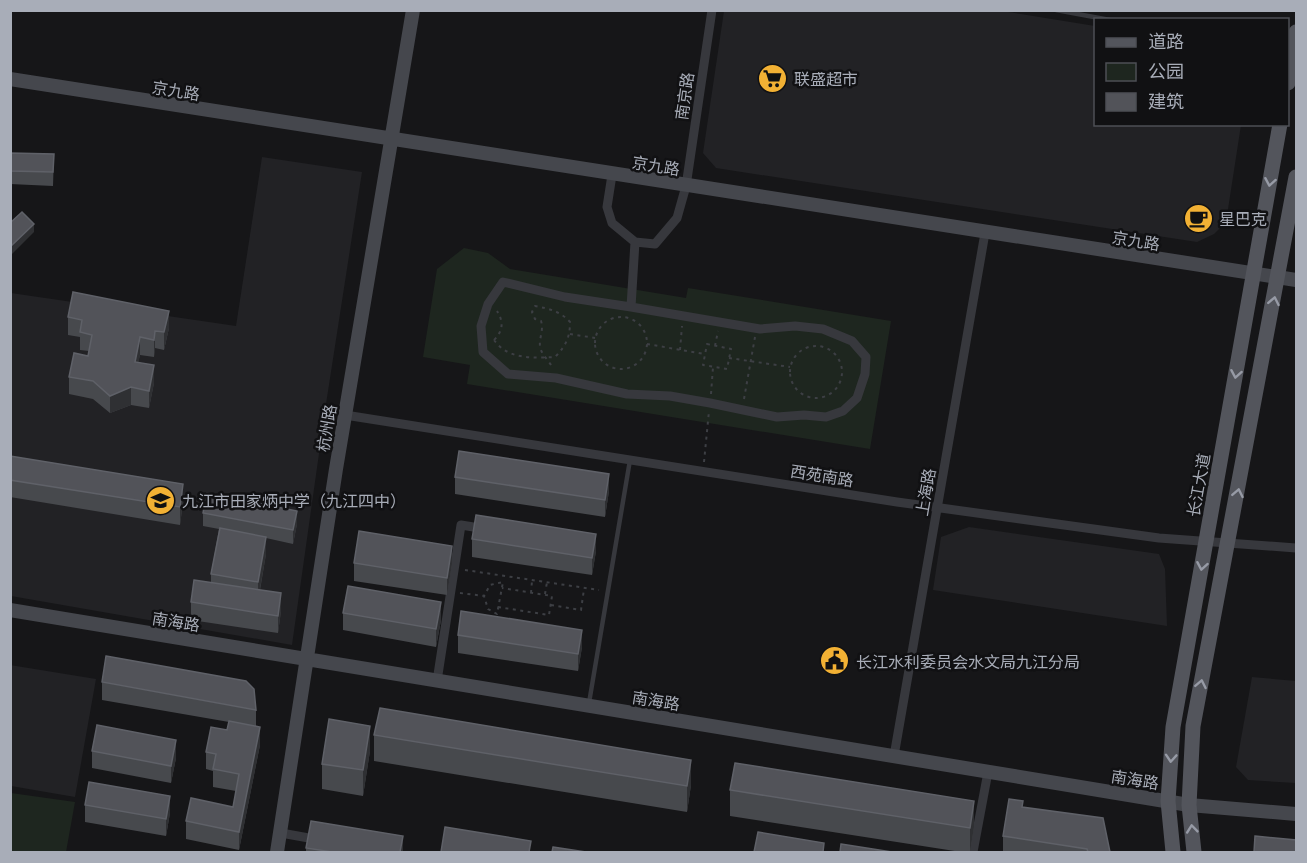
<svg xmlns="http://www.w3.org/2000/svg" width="1307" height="863" font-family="Barlow,'Noto Sans SC',sans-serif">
	<rect width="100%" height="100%" fill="#161618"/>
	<!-- built -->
	<path fill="#222225" d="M724,11H1002L1095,26L1096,124L1241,125L1226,222L1214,234L1197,242L716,168L703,153Z
		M262,157L362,172L326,404L292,645L11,596V293L236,326Z
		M969,527L1159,554L1165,569L1167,626L933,590L941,537Z
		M10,665L96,679L75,797L11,786Z
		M1252,677L1296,681V783L1248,780L1236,767Z"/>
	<!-- green -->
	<path fill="#1e261f" d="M464,248L488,253L510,269L686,298L688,288L891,321L870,449L467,384L470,365L423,357L437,269Z
		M11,793L75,802L66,852H11Z"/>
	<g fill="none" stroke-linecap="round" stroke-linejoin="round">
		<!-- path -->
		<path stroke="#3d3f44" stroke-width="2" stroke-dasharray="3 4.5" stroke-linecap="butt" d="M595 343a26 26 0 1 1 52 0a26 26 0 1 1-52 0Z
			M570,334L595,338
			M494,340C508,360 534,358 555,357C566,346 570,337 570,322C560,311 550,309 535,306L532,312L535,319L541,321C544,330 539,338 540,346C541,355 550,361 553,369
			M494,340C503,331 504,322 497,311
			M647,344L704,354
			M707,344L731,349L727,369L703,365Z
			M715,346L718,331
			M790 372a26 26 0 1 1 52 0a26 26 0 1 1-52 0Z
			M680,350L682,326
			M729,358L790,367
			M711,394L713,367
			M744,399L755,337
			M704,462L709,411
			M465,570L599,590
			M460,593L484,596L490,585L503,582L497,614L488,609L484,596
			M531,593L532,581
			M545,594L547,582
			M551,605L581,610L584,589
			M498,607L549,615L552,596L502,588"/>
		<!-- service -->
		<path stroke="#37383d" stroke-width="4.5" d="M1056,10L1110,20
			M589,703L630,460"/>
		<!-- minor -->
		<path stroke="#37383d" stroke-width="9" d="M612,175L607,207L612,223L635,242L631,307L565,297L503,282L488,304L481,326L483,352L508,374L556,378L627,394L670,396L710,403L777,417L804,415L826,417L843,411L857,398L865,374L866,357L852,341L823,329L795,326L760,329L631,307
			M635,242L655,244L677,218L686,186L712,10
			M345,415L897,502L1159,538L1296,548
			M437,681L461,525L486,529
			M894,756L985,233
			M281,833L320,840
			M973,852L988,772"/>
		<!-- secondary -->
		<path stroke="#45474d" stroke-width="14" d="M10,79L1296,280
			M10,610L1189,805L1296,814
			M277,852L336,469L413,10"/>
		<!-- primary -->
		<path stroke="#53555c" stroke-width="15" d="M1288,83L1296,32
			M1173,852L1168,801L1173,727L1280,124
			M1194,852L1189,805L1193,726L1296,177"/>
	</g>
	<!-- wall -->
	<path fill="#47494d" d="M10,153L54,154L53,186L10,184Z
		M68,317L169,328L164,350L155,348L154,357L140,355L138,362L154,383L149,408L131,405L110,413L93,399L69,394V377L88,356L89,351L80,350V337L68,335Z
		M10,456L183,502L180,525L10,497Z
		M455,477L609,491L605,517L455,494Z
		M203,513L297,524L293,544L266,538V554L260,590L281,611L278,633L191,620V602L211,583V574L219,529L203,526Z
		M472,539L596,551L592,575L472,557Z
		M354,563L452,564L447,595L354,581Z
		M343,613L441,620L436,647L343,630Z
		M458,635L582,647L578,671L458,653Z
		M102,682L256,710V726L260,745L239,850L186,839V821L233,807L236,791L213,787V771L206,769V752L227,730L229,722L102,700Z
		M374,735L691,785L687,812L374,761Z
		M92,751L176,758L171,783L92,768Z
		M370,751L363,796L322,789V764Z
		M730,790L974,827L970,852H961L730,816Z
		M85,805L170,813L166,836L85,822Z
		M1023,807L1110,852H1003V836Z
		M306,848L403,852H306Z"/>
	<!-- shaded-wall -->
	<path fill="#2f3033" d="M34,224V232L10,256V247Z
		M169,311V328L164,350V332Z
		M155,331V348L154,357V340Z
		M140,337V355L135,379V362Z
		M154,365V383L149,408V391Z
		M131,387V405L110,413V396Z
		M609,474V491L605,517V500Z
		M183,484V502L180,525V507Z
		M297,511V524L293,544V530Z
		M596,534V551L592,575V558Z
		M266,537V554L258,600V582Z
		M452,546V564L447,595V578Z
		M281,593V611L278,633V616Z
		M441,602V620L436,647V629Z
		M582,630V647L578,671V654Z
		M370,726V751L363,796V770Z
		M260,727V745L239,850V832Z
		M176,740V758L171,783V766Z
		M691,760V785L687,812V786Z
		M170,796V813L166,836V819Z
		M974,801V827L970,852V828Z
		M403,836V852H400Z"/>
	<!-- building -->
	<path fill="#525359" stroke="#5f6168" stroke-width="1.5" d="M10,153L54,154L53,172L10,171Z
		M22,212L34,224L10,247V223Z
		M73,292L169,311L164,332L155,331L154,340L140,337L135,362L154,365L149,391L131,387L110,396L93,381L69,377L74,353L88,356L92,335L80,332L82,320L68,317Z
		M459,451L609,474L605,500L455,477Z
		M10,456L183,484L180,507L10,480Z
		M207,493L297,511L293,530L203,513Z
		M476,515L596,534L592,558L472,539Z
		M220,528L266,537L258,582L211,574Z
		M359,531L452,546L447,578L354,563Z
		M194,580L281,593L278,616L191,602Z
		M348,586L441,602L436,629L343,613Z
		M461,611L582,630L578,654L458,635Z
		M106,656L246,681L254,689L256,710L102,682Z
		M380,708L691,760L687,786L374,735Z
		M329,719L370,726L363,770L322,764Z
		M229,721L260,727L239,832L186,821L191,798L233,807L239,774L213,769L216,754L206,752L211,727L227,730Z
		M97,725L176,740L171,766L92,751Z
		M735,763L974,801L970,828L730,790Z
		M89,782L170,796L166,819L85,805Z
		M1009,799L1023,801L1022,807L1103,818L1110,852H1088L1087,849L1003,836Z
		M311,821L403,836L400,852H332L306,848Z
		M445,827L531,841L529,852H441Z
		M758,832L824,843L823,852H754Z
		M1255,836L1296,840V852H1254Z
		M841,844L892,852H840Z
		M553,847L586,852H552Z"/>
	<!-- one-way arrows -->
	<defs><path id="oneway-chevron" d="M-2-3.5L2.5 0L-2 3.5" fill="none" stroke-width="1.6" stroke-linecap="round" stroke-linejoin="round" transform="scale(1.5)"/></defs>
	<g stroke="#979ba6">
		<use href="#oneway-chevron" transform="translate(1270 182) rotate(100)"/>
		<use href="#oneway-chevron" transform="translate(1274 301) rotate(-79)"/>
		<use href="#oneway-chevron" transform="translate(1236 374) rotate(100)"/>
		<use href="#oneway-chevron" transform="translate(1238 493) rotate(-79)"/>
		<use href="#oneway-chevron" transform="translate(1202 566) rotate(100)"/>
		<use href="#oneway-chevron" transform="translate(1201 684) rotate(-79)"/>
		<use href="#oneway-chevron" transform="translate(1171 758) rotate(94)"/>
		<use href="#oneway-chevron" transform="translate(1192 829) rotate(-96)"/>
	</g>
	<!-- icons -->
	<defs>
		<symbol id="supermarket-disc" viewBox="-11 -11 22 22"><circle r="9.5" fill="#f2b134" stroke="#111113"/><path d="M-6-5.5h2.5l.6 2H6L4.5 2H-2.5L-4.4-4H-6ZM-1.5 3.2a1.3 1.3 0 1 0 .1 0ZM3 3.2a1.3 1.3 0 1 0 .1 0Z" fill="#111"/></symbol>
		<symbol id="cafe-disc" viewBox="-11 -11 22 22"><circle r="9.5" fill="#f2b134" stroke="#111113"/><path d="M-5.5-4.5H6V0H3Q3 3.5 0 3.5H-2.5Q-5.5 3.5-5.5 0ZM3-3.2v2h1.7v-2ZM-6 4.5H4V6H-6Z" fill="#111"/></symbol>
		<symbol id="school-disc" viewBox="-11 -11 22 22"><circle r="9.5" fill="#f2b134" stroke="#111113"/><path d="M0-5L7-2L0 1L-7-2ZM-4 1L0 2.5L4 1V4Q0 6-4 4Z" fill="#111"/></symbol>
		<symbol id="civic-disc" viewBox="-11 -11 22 22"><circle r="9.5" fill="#f2b134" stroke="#111113"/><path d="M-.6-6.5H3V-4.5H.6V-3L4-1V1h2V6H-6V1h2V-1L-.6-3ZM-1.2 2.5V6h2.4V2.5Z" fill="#111"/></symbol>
	</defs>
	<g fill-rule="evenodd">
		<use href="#supermarket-disc" x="756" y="62" width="33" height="33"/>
		<use href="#cafe-disc" x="1182" y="202" width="33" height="33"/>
		<use href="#school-disc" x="144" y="484" width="33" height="33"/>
		<use href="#civic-disc" x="818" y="644" width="33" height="33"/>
	</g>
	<g text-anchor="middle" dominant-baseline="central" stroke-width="5" stroke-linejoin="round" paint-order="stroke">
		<!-- poi labels -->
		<g font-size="16" fill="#a8adb8" stroke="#111113" text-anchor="start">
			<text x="794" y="78">联盛超市</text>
			<text x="1219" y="218">星巴克</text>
			<text x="182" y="500">九江市田家炳中学（九江四中）</text>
			<text x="856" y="661">长江水利委员会水文局九江分局</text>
		</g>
		<!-- street labels -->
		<g font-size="16" fill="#a8adb8" stroke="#111113">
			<text transform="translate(176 90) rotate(9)">京九路</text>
			<text transform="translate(684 96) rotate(-82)">南京路</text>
			<text transform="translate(656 165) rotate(9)">京九路</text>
			<text transform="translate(1136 240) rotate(9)">京九路</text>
			<text transform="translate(326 428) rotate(-80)">杭州路</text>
			<text transform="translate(822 475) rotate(9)">西苑南路</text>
			<text transform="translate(1198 485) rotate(-80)">长江大道</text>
			<text transform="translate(925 492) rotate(-80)">上海路</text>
			<text transform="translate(176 621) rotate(9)">南海路</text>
			<text transform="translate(656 700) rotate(9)">南海路</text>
			<text transform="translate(1135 779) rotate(9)">南海路</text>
		</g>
	</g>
	<!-- border -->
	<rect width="1307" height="863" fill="none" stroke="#a8adb8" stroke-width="24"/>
	<!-- legend -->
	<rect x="1094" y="18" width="195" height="108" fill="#111113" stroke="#4d4f55" stroke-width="1.5"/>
	<rect x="1106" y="38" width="30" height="9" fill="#53555c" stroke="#4d4f55" stroke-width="1.5"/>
	<text x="1148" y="48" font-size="18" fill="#a8adb8">道路</text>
	<rect x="1106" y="63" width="30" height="18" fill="#1e261f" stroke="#4d4f55" stroke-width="1.5"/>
	<text x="1148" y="78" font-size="18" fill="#a8adb8">公园</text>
	<rect x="1106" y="93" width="30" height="18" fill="#525359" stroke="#4d4f55" stroke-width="1.5"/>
	<text x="1148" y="108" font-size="18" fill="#a8adb8">建筑</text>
</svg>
